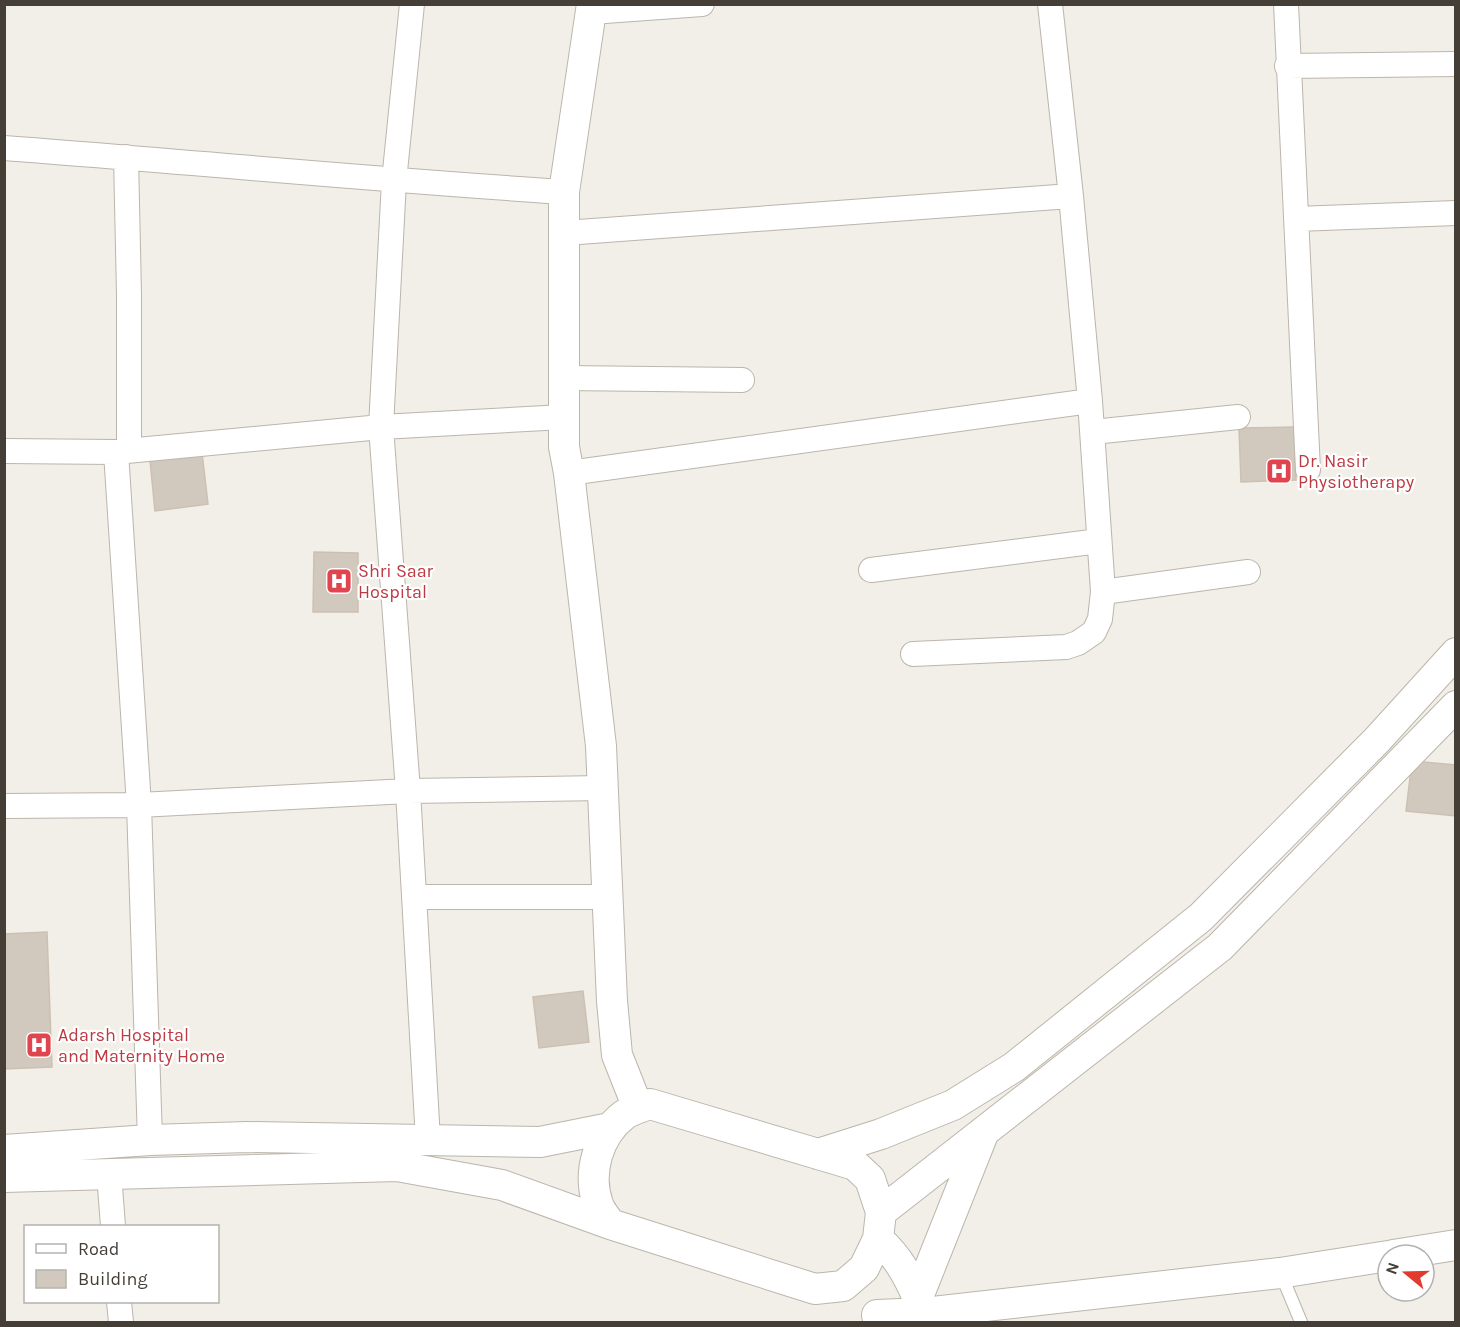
<svg xmlns="http://www.w3.org/2000/svg" width="1460" height="1327" font-family="Karla,sans-serif">
	<rect width="100%" height="100%" fill="#f2eee8"/>
	<!-- building -->
	<path fill="#d2c9be" stroke="#ccc0b2" stroke-width="1.5" d="M1294,427L1296,480L1241,482L1239,428Z
		M201,444L208,504L155,511L149,450Z
		M314,552L358,553V612H313Z
		M1412,761L1456,765V816L1406,811Z
		M47,932L52,1067L4,1069V934Z
		M583,991L589,1042L539,1048L533,997Z"/>
	<g fill="none" stroke-linecap="round" stroke-linejoin="round">
		<defs>
			<path id="service" d="M1281,1274L1301,1322"/>
			<path id="minor" d="M412,4L394,181L381,427L408,791L428,1140
				M1286,4L1308,470
				M591,12L702,4
				M1287,66L1456,64
				M4,148C191,162 377,180 564,192
				M126,157L129,295V449
				M1296,219L1456,213
				M565,233L1071,196
				M564,378L742,380
				M1093,432L1238,417
				M4,451L116,452L381,427L564,417
				M116,452L139,805L150,1140
				M569,473L1090,401
				M871,570L1099,541
				M1103,592L1248,572
				M913,654L1066,647L1078,643L1094,632L1100,619L1103,592L1090,401L1071,196L1050,4
				M4,806L139,805L408,791L603,788
				M414,897H607
				M109,1174L113,1226
				M119,1302L121,1322"/>
			<path id="tertiary" d="M592,4L564,192V447L569,473L601,746L612,1001L617,1055L638,1108
				M650,1104L855,1165L870,1179L881,1212L878,1239L864,1268L843,1286L815,1289L610,1224C606,1217 600,1211 598,1204C587,1173 598,1135 624,1115C631,1110 641,1107 650,1104Z
				M4,1150L150,1140L247,1137L540,1142L610,1128
				M818,1154L881,1134L953,1105L1014,1067L1201,917L1377,740L1456,653
				M4,1177L397,1166L502,1185L610,1224
				M881,1212L1220,947L1456,706
				M878,1239C900,1258 912,1282 922,1309
				M1393,1255L1456,1245
				M918,1297L983,1134
				M877,1315L924,1313L1280,1273L1388,1256"/>
		</defs>
		<!-- service casing -->
		<use href="#service" stroke="#bcb5ab" stroke-width="14"/>
		<!-- minor casing -->
		<use href="#minor" stroke="#bcb5ab" stroke-width="26"/>
		<!-- tertiary casing -->
		<use href="#tertiary" stroke="#bcb5ab" stroke-width="32"/>
		<!-- service -->
		<use href="#service" stroke="#fff" stroke-width="12"/>
		<!-- minor -->
		<use href="#minor" stroke="#fff" stroke-width="24"/>
		<!-- tertiary -->
		<use href="#tertiary" stroke="#fff" stroke-width="30"/>
	</g>
	<!-- icons -->
	<defs>
		<symbol id="hospital-square" viewBox="-11 -11 22 22"><rect x="-9" y="-9" width="18" height="18" rx="4" fill="#e0444e" stroke="#fff"/><path d="M-5-5h3v3.5h4V-5h3V5h-3V1.5h-4V5h-3Z" fill="#fff"/></symbol>
	</defs>
	<g fill-rule="evenodd">
		<use href="#hospital-square" x="1264" y="456" width="30" height="30"/>
		<use href="#hospital-square" x="324" y="566" width="30" height="30"/>
		<use href="#hospital-square" x="24" y="1030" width="30" height="30"/>
	</g>
	<g text-anchor="middle" dominant-baseline="central" stroke-width="4.5" stroke-linejoin="round" paint-order="stroke">
		<!-- health labels -->
		<g font-size="18" fill="#be3a42" stroke="#fff" text-anchor="start">
			<text x="1298" y="461">Dr. Nasir<tspan x="1298" dy="21">Physiotherapy</tspan></text>
			<text x="358" y="571">Shri Saar<tspan x="358" dy="21">Hospital</tspan></text>
			<text x="58" y="1035">Adarsh Hospital<tspan x="58" dy="21">and Maternity Home</tspan></text>
		</g>
	</g>
	<!-- border -->
	<rect width="1460" height="1327" fill="none" stroke="#443e37" stroke-width="12"/>
	<!-- legend -->
	<rect x="24" y="1225" width="195" height="78" fill="#ffffff" stroke="#b4b2af" stroke-width="1.5"/>
	<rect x="36" y="1244" width="30" height="9" fill="#ffffff" stroke="#b4b2af" stroke-width="1.5"/>
	<text x="78" y="1255" font-size="18" fill="#443e37">Road</text>
	<rect x="36" y="1270" width="30" height="18" fill="#d2c9be" stroke="#b4b2af" stroke-width="1.5"/>
	<text x="78" y="1285" font-size="18" fill="#443e37">Building</text>
	<!-- north arrow -->
	<g transform="translate(1406 1273) rotate(289)"><circle r="28" fill="#ffffff" stroke="#b4b2af" stroke-width="1.5"/>
	<path d="M0-4.5L10 22L0 15L-10 22Z" fill="#e23a2f"/>
	<text y="-9" font-size="16" font-weight="bold" text-anchor="middle" fill="#443e37">N</text>
	</g>
</svg>
